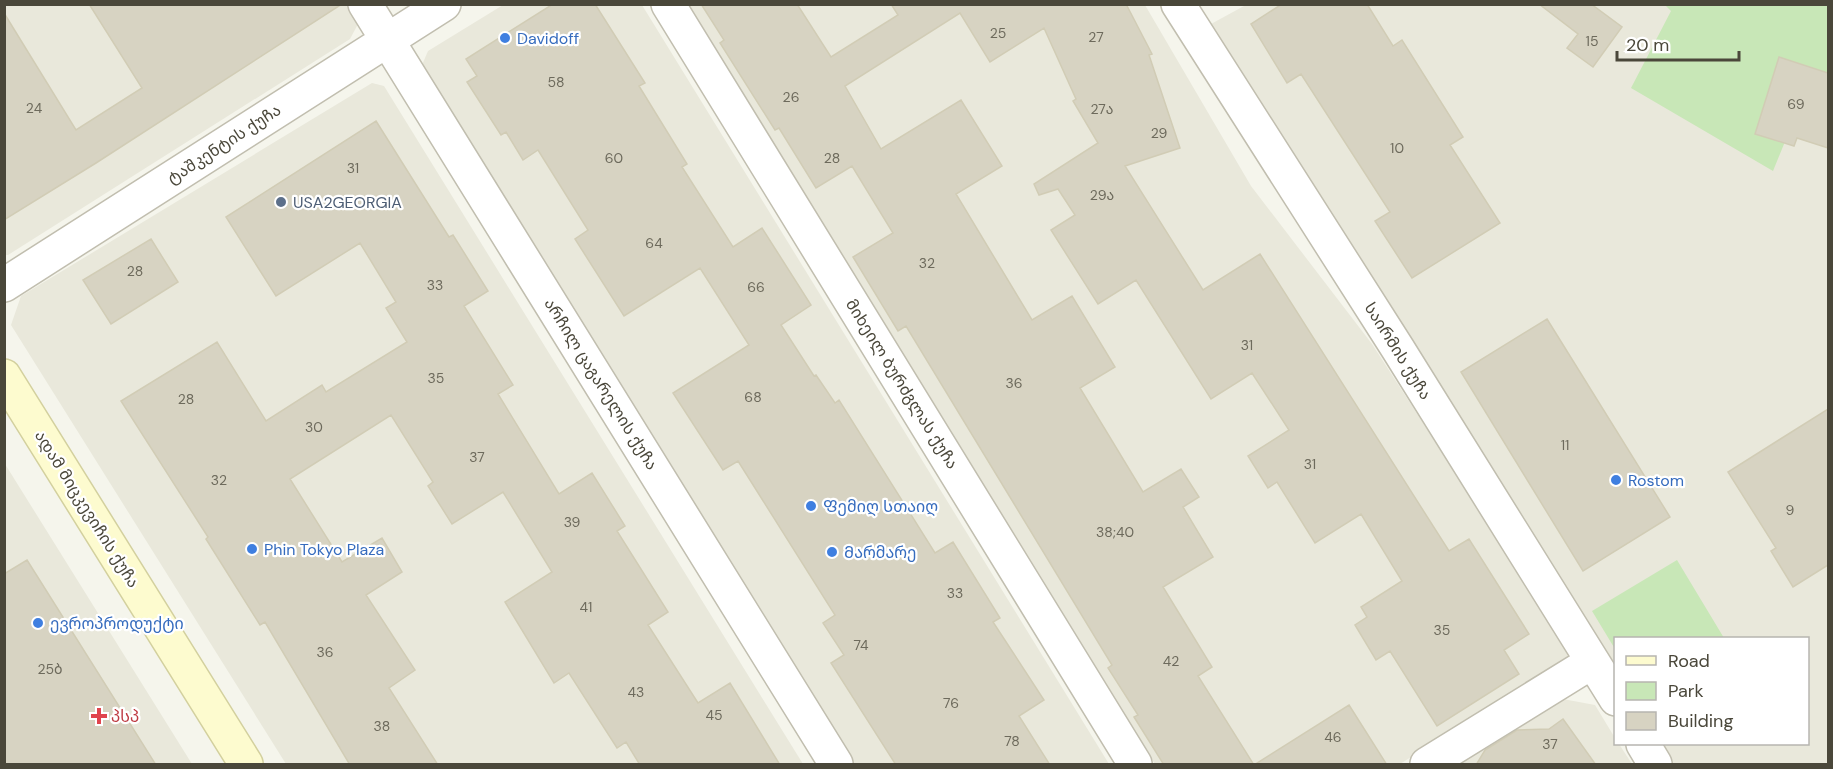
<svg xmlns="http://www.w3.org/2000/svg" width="1833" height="769" font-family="'DM Sans','Noto Sans Georgian',sans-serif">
	<rect width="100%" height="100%" fill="#f5f5ec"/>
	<!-- residential -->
	<path fill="#e9e8db" d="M1243,4L1828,5V764H1668L1655,744H1808V638H1616L1615,679L1211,24L1244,6Z
		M5,5H346L358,24L350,39L8,255H5Z
		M503,5H642L1109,764H854L422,65L428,51Z
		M686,5H1145L1251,186L1372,344L1573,655L1400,764H1155Z
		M372,83L384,86L803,764H286L11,325L21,296Z
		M5,464L192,764H5Z
		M1552,697L1595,705L1615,738L1616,744H1619L1632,764H1442Z"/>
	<!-- green -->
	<path fill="#c8e7b7" d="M1665,5H1828V77L1813,73L1773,171L1631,88L1671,11Z
		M1677,560L1724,638H1616L1615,649L1592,611Z"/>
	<!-- building -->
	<path fill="#d7d3c2" stroke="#d1ccb5" stroke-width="1.5" d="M89,4H342L96,163L4,220V13L76,130L142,88Z
		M553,4H595L645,83L639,86L687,164L682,167L733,247L762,228L811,305L781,325L814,376L816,375L835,403L839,400L935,553L953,542L1000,618L993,622L1044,700L1019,716L1050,765H896L831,663L844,655L823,623L835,615L738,461L723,470L673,393L749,345L700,268L624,316L575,239L588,230L538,150L523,160L506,132L501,135L467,82L477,76L466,59Z
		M701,4H797L831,57L898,15L891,4H1126L1152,54L1149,55L1180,148L1125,166L1203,290L1260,254L1449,551L1469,539L1529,634L1504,650L1519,674L1437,726L1390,651L1376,660L1355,625L1367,617L1361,607L1402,581L1361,514L1315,543L1277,482L1268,488L1248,456L1289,430L1252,373L1211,399L1136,280L1098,304L1051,230L1075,215L1058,189L1039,195L1034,184L1098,143L1073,101L1076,99L1044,28L990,62L960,13L845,86L881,149L961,100L1002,166L956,194L1032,320L1072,296L1115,367L1080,388L1143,492L1181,469L1199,497L1183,507L1213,557L1163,587L1212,667L1198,676L1254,765H1164L1134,717L1138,715L1108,668L1112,665L906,326L898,331L853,257L893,233L852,166L816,188L779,128L775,130L720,43L724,40Z
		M1282,4H1367L1393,46L1402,40L1463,137L1450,145L1500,223L1412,278L1375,221L1390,212L1301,74L1287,83L1251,24Z
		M1539,4H1591L1622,27L1593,67L1567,48L1578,34Z
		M1779,57L1828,73V148L1797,138L1794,146L1755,134Z
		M376,121L449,237L453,235L488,291L464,306L513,385L498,394L559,494L592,473L625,526L617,531L668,612L648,625L698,703L730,683L780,765H640L626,742L617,748L569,673L554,683L505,602L552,572L503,492L452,524L428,486L433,482L391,415L290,479L342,562L382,538L402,572L366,595L415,670L389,688L438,765H350L265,622L260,625L206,539L208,537L121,401L217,342L266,421L322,385L326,392L407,342L386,308L396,302L360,243L276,296L226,217Z
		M151,239L178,282L111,324L83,280Z
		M1547,319L1670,517L1583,571L1461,372Z
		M1828,409V565L1793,587L1771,551L1776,548L1728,472Z
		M27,560L156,765H4V574Z
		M1349,705L1387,765H1254Z
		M1563,719L1596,765H1476L1485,750L1517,730L1549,729Z"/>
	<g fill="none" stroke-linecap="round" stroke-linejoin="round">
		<defs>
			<path id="minor" d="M365,4L836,764
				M668,4L1135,764
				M1178,4L1398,349L1616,699
				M4,285L444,4
				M1643,744L1655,764
				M1427,764L1592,662"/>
			<path id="secondary" d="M4,376L246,764"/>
		</defs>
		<!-- minor casing -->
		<use href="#minor" stroke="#c1beaf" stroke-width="36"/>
		<!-- secondary casing -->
		<use href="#secondary" stroke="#d3d09e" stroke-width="36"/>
		<!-- minor -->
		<use href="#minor" stroke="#fff" stroke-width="33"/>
		<!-- secondary -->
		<use href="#secondary" stroke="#fdfbcf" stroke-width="33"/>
	</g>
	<!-- markers -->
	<g fill="#3f7fe0" stroke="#fff" stroke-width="2">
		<circle cx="505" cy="38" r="6"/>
		<circle cx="1616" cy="480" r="6"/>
		<circle cx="811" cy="506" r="6"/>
		<circle cx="252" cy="549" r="6"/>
		<circle cx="832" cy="552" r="6"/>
		<circle cx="38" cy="623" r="6"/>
	</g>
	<circle fill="#5c6f8a" stroke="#fff" stroke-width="2" cx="281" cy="202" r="6"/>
	<path fill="#e0444e" stroke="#fff" stroke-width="2" d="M96 707h6v6h6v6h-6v6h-6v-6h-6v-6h6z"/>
	<g text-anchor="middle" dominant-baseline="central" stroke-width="4.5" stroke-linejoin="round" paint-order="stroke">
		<!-- number labels -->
		<g font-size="14" fill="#6d6a5c">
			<text x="998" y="33">25</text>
			<text x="1096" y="37">27</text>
			<text x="1592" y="41">15</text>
			<text x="556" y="82">58</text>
			<text x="791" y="97">26</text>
			<text x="1796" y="104">69</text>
			<text x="34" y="108">24</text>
			<text x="1102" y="109">27ა</text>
			<text x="1159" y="133">29</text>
			<text x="1397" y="148">10</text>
			<text x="614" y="158">60</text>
			<text x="832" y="158">28</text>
			<text x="353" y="168">31</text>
			<text x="1102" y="195">29ა</text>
			<text x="654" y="243">64</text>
			<text x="927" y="263">32</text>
			<text x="135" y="271">28</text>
			<text x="435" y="285">33</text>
			<text x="756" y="287">66</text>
			<text x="1247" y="345">31</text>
			<text x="436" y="378">35</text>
			<text x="1014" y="383">36</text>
			<text x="753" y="397">68</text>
			<text x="186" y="399">28</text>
			<text x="314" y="427">30</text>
			<text x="1565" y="445">11</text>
			<text x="477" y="457">37</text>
			<text x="1310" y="464">31</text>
			<text x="219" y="480">32</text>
			<text x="1790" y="510">9</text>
			<text x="572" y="522">39</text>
			<text x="1115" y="532">38;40</text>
			<text x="955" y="593">33</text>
			<text x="586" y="607">41</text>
			<text x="1442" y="630">35</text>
			<text x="861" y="645">74</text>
			<text x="325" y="652">36</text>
			<text x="1171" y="661">42</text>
			<text x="50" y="669">25ბ</text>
			<text x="636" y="692">43</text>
			<text x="951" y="703">76</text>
			<text x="714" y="715">45</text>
			<text x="382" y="726">38</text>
			<text x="1333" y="737">46</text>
			<text x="1012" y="741">78</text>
			<text x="1550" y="744">37</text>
		</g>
		<!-- shop labels -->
		<g font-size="16" fill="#366cbe" stroke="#fff" text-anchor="start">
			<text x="517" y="38">Davidoff</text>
			<text x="1628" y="480">Rostom</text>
			<text x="823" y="506">Ფემიღ Სთაიღ</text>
			<text x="264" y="549">Phin Tokyo Plaza</text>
			<text x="844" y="552">Მარმარე</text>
			<text x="50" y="623">ევროპროდუქტი</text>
		</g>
		<!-- street labels -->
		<g font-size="16" fill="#4a473a" stroke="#fff">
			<text transform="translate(224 144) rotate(-33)">ტაშკენტის ქუჩა</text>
			<text transform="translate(1398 351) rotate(58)">საირმის ქუჩა</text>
			<text transform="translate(601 384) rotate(58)">არჩილ ცაგარელის ქუჩა</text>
			<text transform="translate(902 384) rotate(58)">მიხეილ ბურძგლას ქუჩა</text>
			<text transform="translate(87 509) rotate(58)">ადამ მიცკევიჩის ქუჩა</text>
		</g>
		<!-- service labels -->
		<g font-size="16" fill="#4e5e75" stroke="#fff" text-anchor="start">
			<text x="293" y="202">USA2GEORGIA</text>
		</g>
		<!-- health labels -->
		<g font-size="16" fill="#be3a42" stroke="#fff" text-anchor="start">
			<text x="111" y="716">პსპ</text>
		</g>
	</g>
	<!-- border -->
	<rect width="1833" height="769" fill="none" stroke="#4a473a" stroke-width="12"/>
	<!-- legend -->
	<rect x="1614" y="637" width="195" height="108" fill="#ffffff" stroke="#b7b5b0" stroke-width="1.5"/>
	<rect x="1626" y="656" width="30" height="9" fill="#fdfbcf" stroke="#b7b5b0" stroke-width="1.5"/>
	<text x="1668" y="667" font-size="18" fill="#4a473a">Road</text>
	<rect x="1626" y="682" width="30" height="18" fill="#c8e7b7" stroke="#b7b5b0" stroke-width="1.5"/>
	<text x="1668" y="697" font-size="18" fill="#4a473a">Park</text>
	<rect x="1626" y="712" width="30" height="18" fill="#d7d3c2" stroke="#b7b5b0" stroke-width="1.5"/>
	<text x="1668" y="727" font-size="18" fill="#4a473a">Building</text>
	<!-- scale -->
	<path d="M1617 51v9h122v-9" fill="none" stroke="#4a473a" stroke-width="3"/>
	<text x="1626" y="51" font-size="18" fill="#4a473a" stroke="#ffffff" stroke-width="4.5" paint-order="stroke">20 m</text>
</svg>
